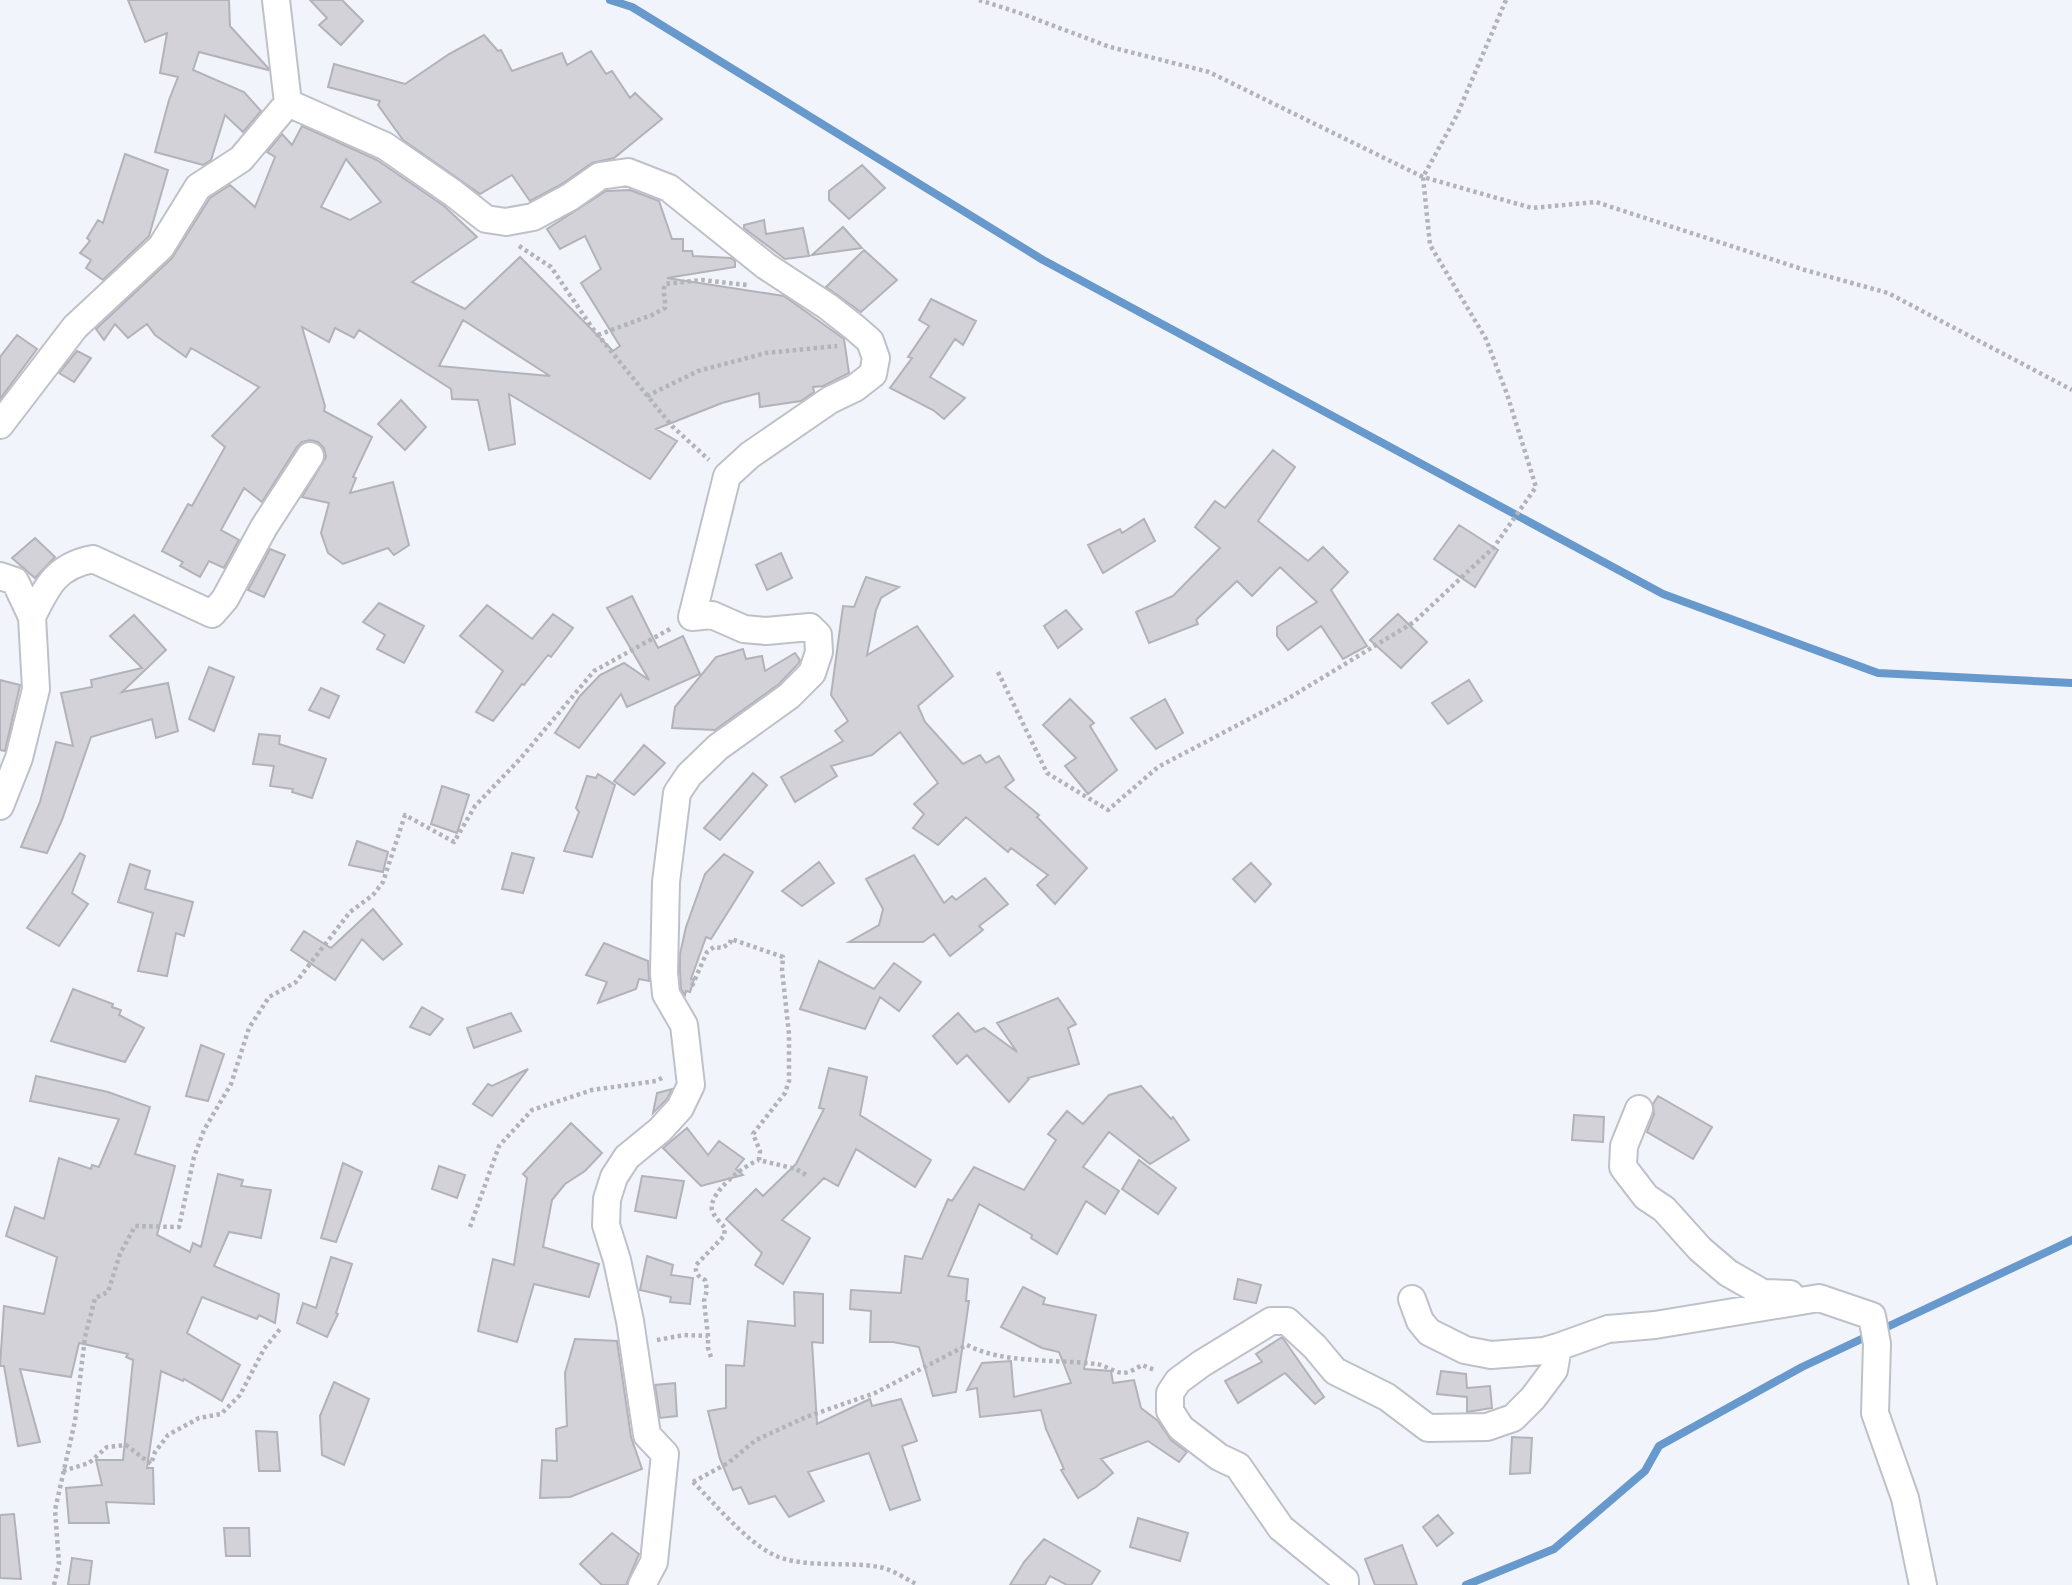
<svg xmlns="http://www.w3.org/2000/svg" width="2072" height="1585" font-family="'Noto Sans',sans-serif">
	<rect width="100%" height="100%" fill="#f2f4fb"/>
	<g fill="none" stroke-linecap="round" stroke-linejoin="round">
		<!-- stream -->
		<path stroke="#6899cd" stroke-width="8" d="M610,0L632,7L1043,260L1663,594L1878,673L2072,683
			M1466,1585L1554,1549L1645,1471L1659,1446L1802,1367L2072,1240"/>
	</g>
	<!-- building -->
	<path fill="#d3d2d9" stroke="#b3b2b9" stroke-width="2" fill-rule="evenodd" d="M128,0H229L230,26L268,68V70L199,52L193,70L244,92L261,111L243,132L225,115L211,160L203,165L155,152L169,100L178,77L160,73L167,33L145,42Z
		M310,0H342L363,21L341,45L319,25L327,18Z
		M484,35L498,51L501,50L512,71L562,53L567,65L591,51L606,74L612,71L630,98L635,93L662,119L614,158L592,163L562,184L530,201L512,175L480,194L403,140L378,105L380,101L328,87L334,64L405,84L449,54Z
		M302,126L377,160L444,206L477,237L412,282L465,309L520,257L613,351L620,346L581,283L601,269L585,236L560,249L547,229L606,191L630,190L659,201L672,239H683V251H692L693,256L731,258L735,261V267L667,278L784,296L844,339L849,373L823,386L813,387L814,392L801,401L760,407L759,393L722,403L656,429L677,441L650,479L509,394L515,444L489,450L478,400L452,399L451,389L359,330L354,338L335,328L329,342L302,327L325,406L324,411L372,437L353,477L356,478L350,493L393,482L409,545L394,555L388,548L343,564L328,553L321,533L329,503L302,497L326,457L324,448L318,442L310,440L302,442L297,447L262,502L244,488L221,530L239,540L224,568L209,561L200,577L180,566L183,562L162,551L188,504L192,506L225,447L212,436L259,387L191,348L186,357L155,335L147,324L128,338L115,324L104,340L96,329L172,258L210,198L230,185L255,207L275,157L267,152L282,134L292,145ZM346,159L381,202L350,220L321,207ZM463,320L550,376L439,366Z
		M125,154L168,170L149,236L103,280L86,268L91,260L80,253L90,241L87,238L98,220L103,223Z
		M862,165L885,188L849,219L829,200V191Z
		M764,220L766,234L803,228L809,256L785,259L744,228V225Z
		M843,227L862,248L812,255Z
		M864,250L897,280L861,312L826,287Z
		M931,299L976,321L963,345L955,339L930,377L965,398L944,419L933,410L890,388L912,358L908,357L929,326L919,320Z
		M17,335L37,349L0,399V357Z
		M77,351L91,358L74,382L59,373Z
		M401,400L426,427L405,450L378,424Z
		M1273,450L1295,467L1258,521L1308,561L1323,547L1348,572L1331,590L1367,646L1343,659L1321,626L1288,650L1277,636V627L1317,602L1280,567L1252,596L1237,581L1196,620L1198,624L1149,643L1136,612L1173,596L1220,548L1195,527L1215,501L1225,508Z
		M1144,519L1155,541L1103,573L1088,545L1120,529L1122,533Z
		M1459,525L1498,550L1475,587L1434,559Z
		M35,538L55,557L35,578L12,558Z
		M270,549L285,555L264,597L248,590Z
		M781,553L792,578L767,590L756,565Z
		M866,577L899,587L881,598L876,610L867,655L917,626L953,676L918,706L925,722L963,764L980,755L986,763L999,756L1014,780L1005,787L1039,815L1037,817L1087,868L1055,904L1037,885L1048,875L1011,848L1008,852L966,817L938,845L913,828L924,814L914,804L938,783L900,732L872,755L831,766L837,776L795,802L781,777L843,741L835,731L848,721L831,695L843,606L854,607Z
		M632,596L658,648L683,636L700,674L627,707L621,694L579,748L555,733L580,696L600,675L624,663L649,680L607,608Z
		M379,603L424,626L404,663L377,649L385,635L363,622Z
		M487,605L532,639L553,614L573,628L551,657L548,655L524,685L522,684L493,721L476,712L503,671L460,636Z
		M1066,610L1082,629L1058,648L1044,626Z
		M1398,614L1427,642L1401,668L1370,640Z
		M134,615L166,650L122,692L168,683L178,731L156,738L152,719L91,737L62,820L47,853L21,847L40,802L56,742L73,746L61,693L92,687L91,680L142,668L110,636Z
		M743,649L746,659L762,656L765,671L795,653L800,660L798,664L779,684L715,730L672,728L675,707L716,657Z
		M209,667L234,677L214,731L189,719Z
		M0,680L20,685L5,751L0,750Z
		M1469,680L1482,701L1448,724L1432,703Z
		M321,688L339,696L329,718L309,710Z
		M1070,699L1094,723L1090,726L1117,770L1088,794L1065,766L1076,758L1043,725Z
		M1165,699L1183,733L1156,749L1131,718Z
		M259,734L280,736L279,744L326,759L312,798L292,792L293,789L270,786L274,766L253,764Z
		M644,745L665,763L634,795L614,781Z
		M753,773L767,785L720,840L704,828Z
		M598,774L615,785L592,857L564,851L579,812L576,808L587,776L596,778Z
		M442,786L469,795L457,833L431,824Z
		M357,841L388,852L383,872L349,865Z
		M80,853L85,856L72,893L88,904L59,946L27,928Z
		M512,853L534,858L523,893L502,889Z
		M724,854L753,872L711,939L706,937L691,979L694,980L690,992L686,991L685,995L681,989L680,972V954L686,927L705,874Z
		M914,855L944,903L952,896L956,900L985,878L1008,904L979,926L983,930L950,956L934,934L923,942H849L879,925L883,909L866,879Z
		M819,862L834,883L802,906L782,891Z
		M1251,863L1271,884L1255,902L1233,879Z
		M130,864L150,871L145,889L193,902L184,936L176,933L167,976L138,971L153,913L118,902Z
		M373,909L402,944L383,960L362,939L335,980L291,950L304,931L331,948Z
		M604,943L648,961L649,981L639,979L636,989L598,1003L607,982L586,975Z
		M819,961L874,989L894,963L921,982L899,1011L880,997L865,1029L800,1009Z
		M73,989L113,1004L112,1007L121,1010L119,1015L144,1028L125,1062L51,1041Z
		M1058,998L1076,1024L1068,1028L1079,1064L1028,1078L1029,1079L1009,1102L967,1055L957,1064L933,1036L958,1013L975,1032L984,1028L1017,1052L997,1023Z
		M422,1007L443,1019L430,1035L410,1027Z
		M511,1013L521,1031L474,1048L467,1028Z
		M201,1045L224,1054L208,1101L186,1096Z
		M829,1068L867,1077L860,1115L931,1160L915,1187L856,1149L838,1186L824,1178L782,1220L810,1238L783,1284L755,1265L762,1253L726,1219L756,1189L763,1196L796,1164L824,1109L819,1108Z
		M528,1069L492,1116L473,1104L488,1084L492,1086Z
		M36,1076L108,1092L150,1107L135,1154L175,1166L157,1235L190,1252L193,1243L201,1247L218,1174L243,1180L241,1186L271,1190L261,1238L229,1232L214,1266L279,1294L275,1323L259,1315L257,1319L202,1297L187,1333L240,1365L222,1401L184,1379L183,1381L161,1371L147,1468H153L154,1504L106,1502L109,1523H69L66,1488L102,1485L96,1460H123L133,1360L126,1357L128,1354L79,1343L71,1377L20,1369L40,1442L18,1446L4,1366H0L4,1306L44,1314L57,1257L6,1236L15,1207L44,1219L59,1158L91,1169L92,1165L99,1167L119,1119L30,1101Z
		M1141,1086L1171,1119L1173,1117L1189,1140L1150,1164L1109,1132L1083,1167L1119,1191L1105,1214L1086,1201L1057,1254L1031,1238L1032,1235L979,1204L948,1276L968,1279L966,1301H969L956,1392L933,1396L919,1347L893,1342H870L871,1311L850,1309L851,1290L901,1293L905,1256L922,1259L948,1199L952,1201L974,1167L1024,1190L1056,1140L1048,1134L1067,1111L1083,1124L1109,1095Z
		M672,1089L667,1099L653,1113L657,1093Z
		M1658,1096L1712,1127L1693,1159L1647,1132L1654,1114L1653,1104Z
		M1574,1115L1604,1117L1603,1142L1572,1140Z
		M571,1123L602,1153L585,1171L565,1184L552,1200L543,1247L599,1264L589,1297L534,1284L517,1342L478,1331L493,1259L514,1265L527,1178L523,1174Z
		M687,1128L708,1155L719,1141L744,1159L736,1169L743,1175L701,1186L663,1148Z
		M1139,1160L1176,1188L1158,1214L1122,1189Z
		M343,1163L362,1172L336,1242L321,1238Z
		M439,1166L465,1175L457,1198L432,1189Z
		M642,1176L684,1181L676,1218L635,1211Z
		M647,1256L673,1265L671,1275L693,1278L690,1304L670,1302L671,1297L640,1290Z
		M331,1257L352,1264L336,1313L338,1314L327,1337L297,1323L303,1303L316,1308Z
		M1238,1279L1261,1285L1256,1303L1234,1299Z
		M1023,1287L1045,1298L1043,1304L1096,1315L1084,1369L1111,1371L1113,1383L1134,1380L1141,1408L1158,1421L1171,1440L1187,1452L1179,1462L1148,1441L1101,1459L1113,1473L1096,1487L1078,1498L1061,1470L1064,1469L1046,1429L1041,1410L980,1417L977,1388L967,1390L982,1363L1011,1361L1014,1397L1071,1383L1059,1352L1042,1348L1001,1327Z
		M794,1292L823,1294V1343L812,1342L817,1424L870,1399L872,1406L901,1399L917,1441L902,1446L920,1500L890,1510L869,1453L808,1472L824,1501L789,1517L775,1496L749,1504L741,1487L733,1490L720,1459L708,1411L726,1408V1365L744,1366L748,1321L795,1326Z
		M1282,1337L1324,1397L1315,1404L1285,1373L1238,1403L1225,1381L1262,1362L1256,1354Z
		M575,1339L617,1341L631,1437L642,1469L570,1497L540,1498L542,1460L557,1461L556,1429L567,1426L565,1373Z
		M1441,1371L1466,1374L1467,1388L1490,1386L1492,1408L1467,1412V1397L1437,1394Z
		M334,1382L369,1399L344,1465L322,1455L320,1416Z
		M675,1383L677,1416L660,1418L655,1385Z
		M256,1431L277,1432L280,1471H259Z
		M1512,1437L1532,1438L1530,1473L1510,1474Z
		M14,1514L21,1579L0,1578V1515Z
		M1438,1515L1453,1533L1437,1546L1423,1527Z
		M1138,1518L1188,1533L1180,1561L1130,1547Z
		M224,1528H249L250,1556H226Z
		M612,1533L639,1554L626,1585H602L580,1564Z
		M1044,1539L1100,1571L1091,1585H1067L1050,1576L1045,1585H1010L1024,1562Z
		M1402,1545L1417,1585H1375L1365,1559Z
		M72,1558L92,1561L89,1585H68Z"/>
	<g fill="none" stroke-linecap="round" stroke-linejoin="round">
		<defs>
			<path id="street" d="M288,103L385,146L453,193L486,219L506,222L533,217L570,197L600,176L628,172L669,188L766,266L827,306L854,327L870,341L876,358L873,374L855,388L830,400L750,455L727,476L692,617L712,615L744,629L766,631L810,627L818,635L819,652L812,673L789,696L718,747L689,775L677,793L666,882L664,973L666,994L684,1025L691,1085L680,1108L660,1130L627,1157L614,1177L607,1199L606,1225L617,1260L630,1321L647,1435L665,1454L654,1562L642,1585
				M0,425L75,327L161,247L198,187L241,159L288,103L276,0
				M0,576L15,581L32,617L36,689L19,758L0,806
				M32,617C47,586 56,566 93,559L212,614L225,599L264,527L310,456
				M1639,1109L1624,1146L1623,1167L1646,1197L1664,1209L1700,1249L1728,1273L1763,1293L1790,1294
				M1412,1299L1420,1321L1429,1332L1465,1350L1491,1355L1544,1351L1558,1347
				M1345,1585V1580L1281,1528L1238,1466L1219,1457L1181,1428L1170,1411V1393L1178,1381L1201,1364L1271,1321H1287L1315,1347L1335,1371L1387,1397L1428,1428L1487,1427L1513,1418L1533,1398L1554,1370L1558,1347L1608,1329L1655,1325L1819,1298L1872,1316L1877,1344L1875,1413L1905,1498L1923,1585"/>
		</defs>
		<!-- street casing -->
		<use href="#street" stroke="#bfc1c8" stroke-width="30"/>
		<!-- path -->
		<path stroke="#b2b4ba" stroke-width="4.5" stroke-dasharray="3.5 3.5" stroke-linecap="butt" d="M979,0L1017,12L1110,47L1209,72L1423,177L1532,208L1596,202L1805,270L1888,293L2072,390
			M519,246L551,267L593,329L672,426L709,460
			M598,335L652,315L665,308C666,299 662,292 665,284L702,280L747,285
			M647,396L698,371L766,353L837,346
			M998,672L1047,773L1108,810L1158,767L1289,698L1414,622L1494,547L1536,487L1507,394L1486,339L1430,245L1423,177L1457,115L1506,0
			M692,986L707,952L714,947L722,948L730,943L731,939L783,957L782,970L789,1034V1081L785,1093L753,1134L760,1151L759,1160L796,1169L808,1176
			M470,1227L499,1146L532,1110L592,1090L656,1081L664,1077
			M657,1340L684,1335L708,1336
			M711,1357L708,1348V1336L704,1301L707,1290L705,1280C698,1276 695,1274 696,1265L724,1236L725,1228C721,1223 714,1217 712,1210C708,1193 744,1165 759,1160
			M63,1471L89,1463L107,1447L126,1445L151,1464L155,1452L168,1435L199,1418L221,1414L240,1395L264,1349L280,1329
			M693,1482L728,1463L756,1440L806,1417L875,1393L967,1345C1003,1364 1056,1359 1096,1364C1105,1365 1114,1372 1122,1373C1129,1373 1137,1368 1142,1365L1155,1370
			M693,1482C714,1503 746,1541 772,1554C801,1569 846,1561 879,1567C892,1569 906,1579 918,1585
			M54,1585L59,1564L55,1510L75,1421L85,1337L95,1298L108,1292L120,1254L135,1226L179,1227L194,1157L204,1130L231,1084L249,1028L269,997L296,982L350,912L373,895L383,882L405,815L454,842L475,806L520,759L594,671L670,629"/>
		<!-- street -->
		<use href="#street" stroke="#fff" stroke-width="26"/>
	</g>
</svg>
